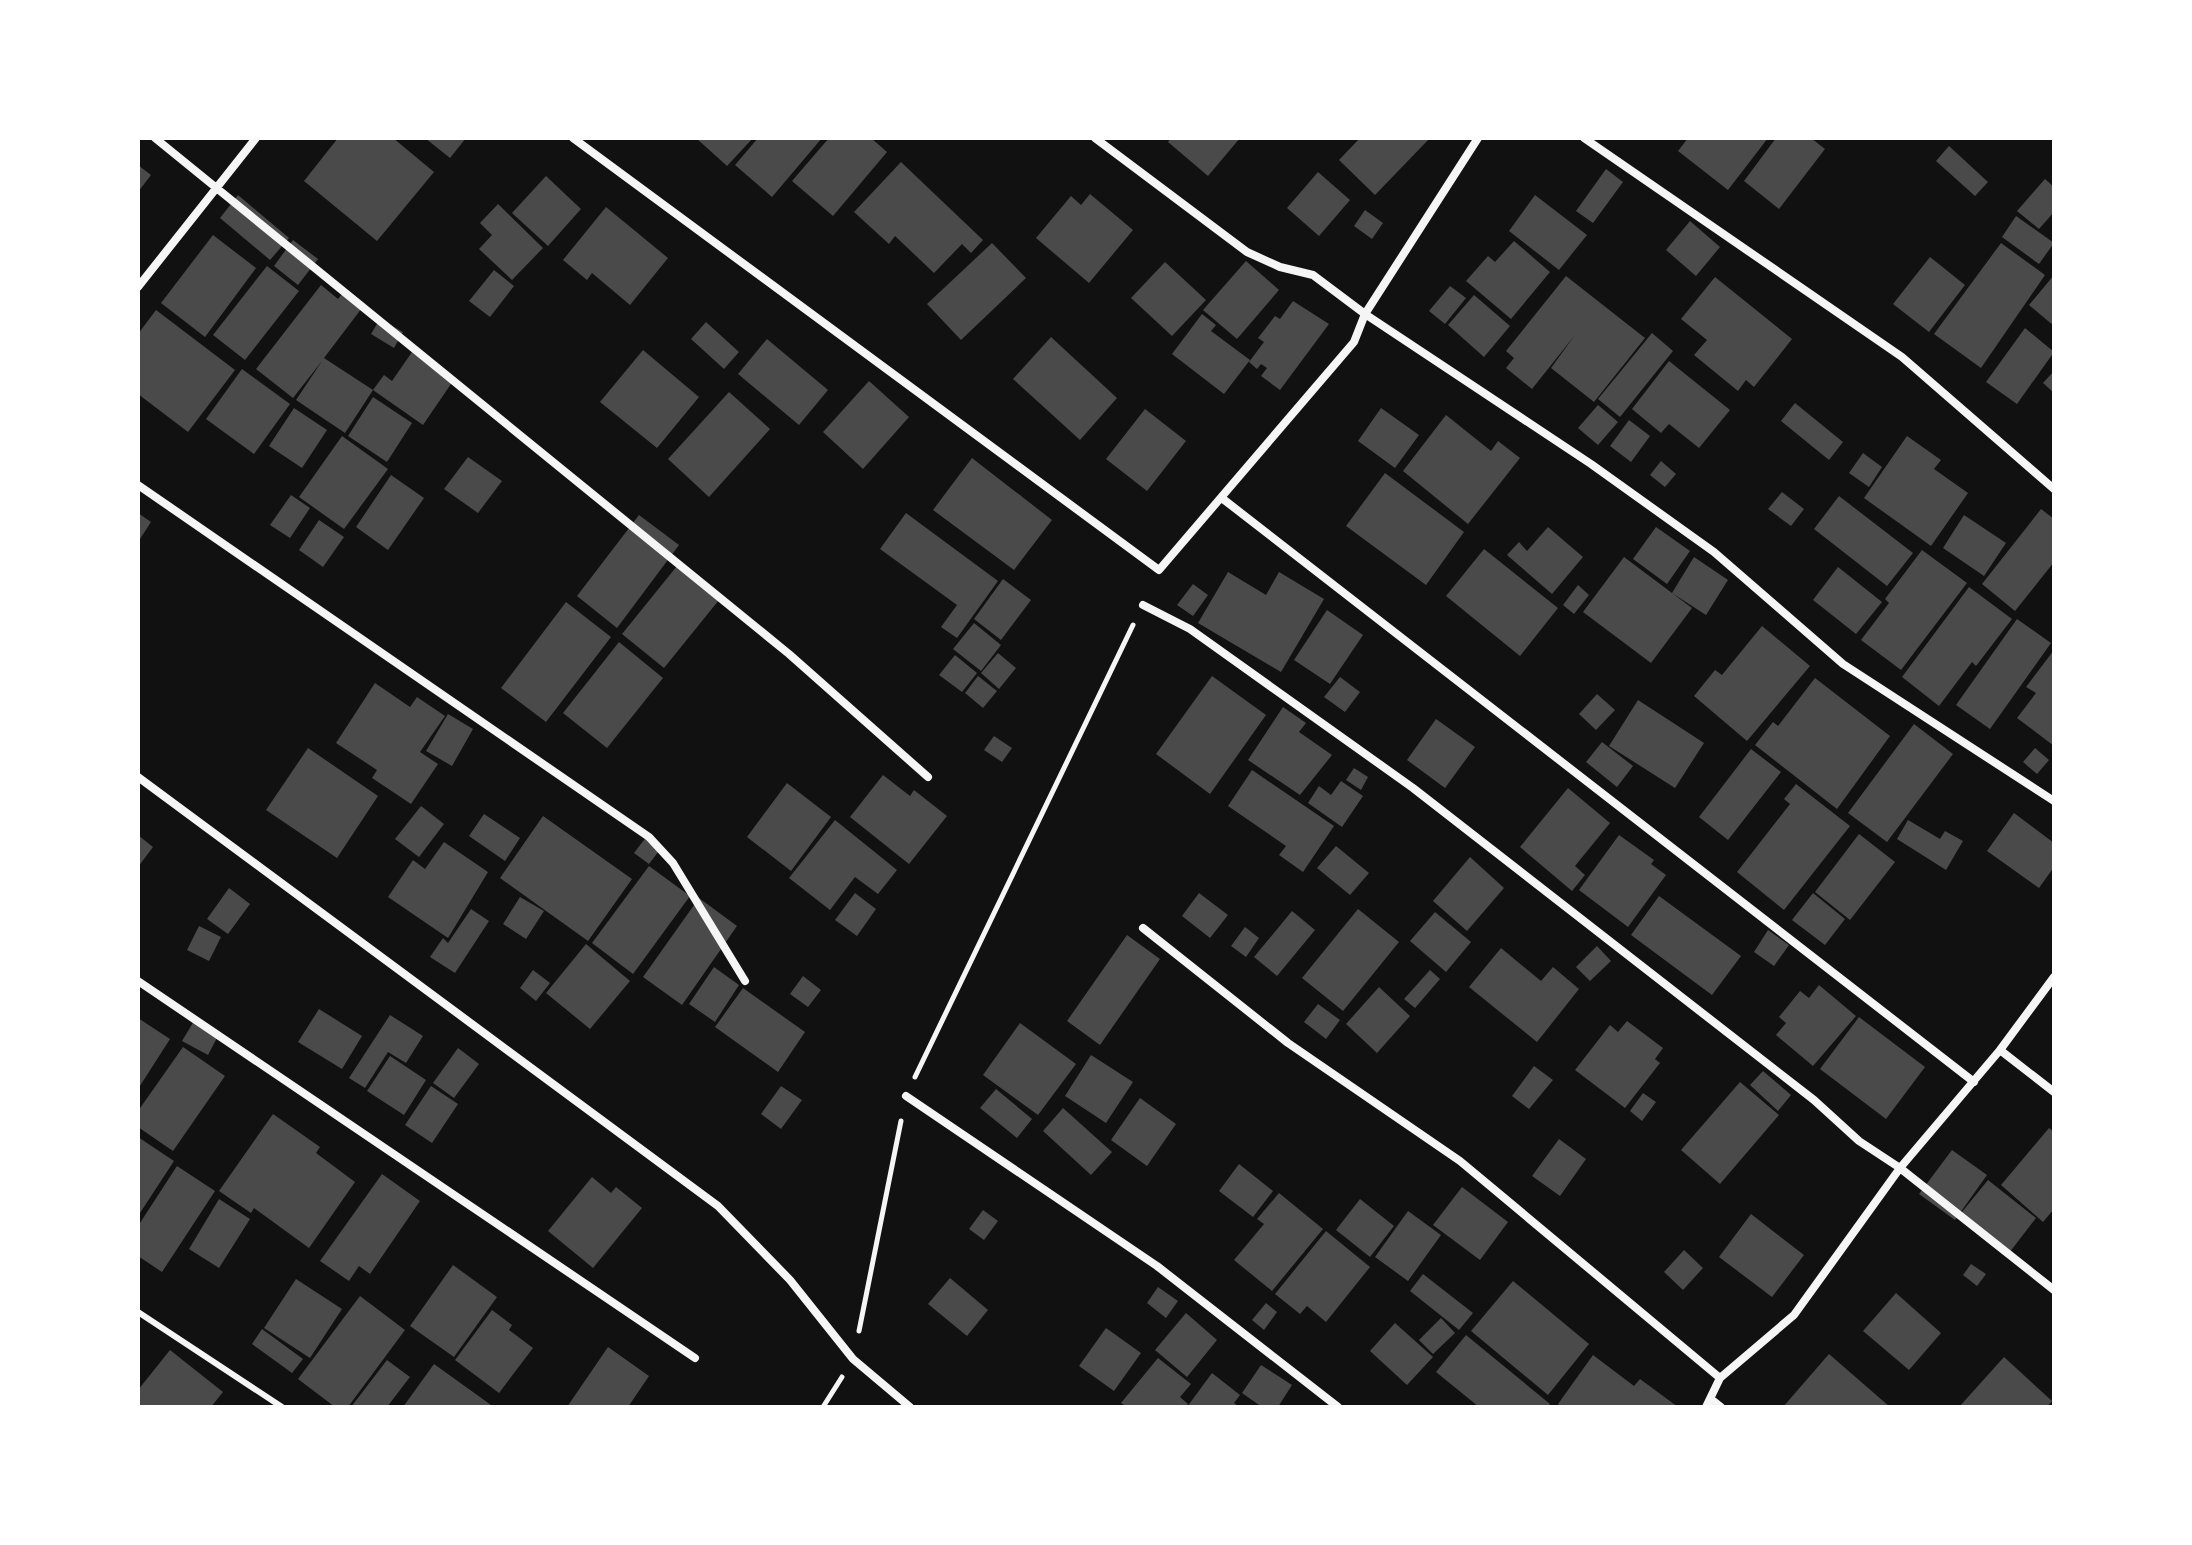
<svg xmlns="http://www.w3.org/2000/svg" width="2192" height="1545" font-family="'PT Sans',sans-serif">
	<rect width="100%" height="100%" fill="#111"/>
	<!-- building -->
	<path fill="#4a4a4a" d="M338,138H393L434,172L377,241L304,181Z
		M425,138H466L450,158Z
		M696,138H753L727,166Z
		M758,138H822L772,197L735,165Z
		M829,138H871L887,152L833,216L792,181Z
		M1171,138H1240L1208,176L1168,142Z
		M1360,138H1430L1375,195L1339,160Z
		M1688,138H1768L1728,190L1678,151Z
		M1776,138H1811L1825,149L1779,209L1744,181Z
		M1949,146L1988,182L1975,196L1936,161Z
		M901,162L983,240L971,253L962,244L934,273L895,236L889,244L854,212Z
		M138,165L151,175L138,192Z
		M1606,169L1623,182L1593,223L1576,211Z
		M1318,172L1350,200L1319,236L1287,208Z
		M546,176L581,209L548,246L512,213Z
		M2045,179L2054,187V212L2039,229L2017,211Z
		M1090,194L1133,230L1089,283L1036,238L1071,196L1081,205Z
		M238,195L289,238L270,260L220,218Z
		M1535,195L1587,235L1559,270L1509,231Z
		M498,204L543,248L512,280L479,249L492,235L480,223Z
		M606,207L668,258L630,305L592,273L587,280L563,260Z
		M1365,210L1383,223L1372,239L1354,226Z
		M2016,216L2054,243L2039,264L2002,237Z
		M1690,221L1720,247L1696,276L1666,250Z
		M213,235L256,268L205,337L161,303Z
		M293,240L318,259L298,285L274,266Z
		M1514,241L1550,272L1511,319L1466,281L1488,256L1495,262Z
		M992,243L1026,278L961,340L927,304Z
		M2001,243L2045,275L1981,368L1934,334Z
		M1930,257L1965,285L1929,332L1893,304Z
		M1246,261L1279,290L1237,339L1203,310Z
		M1165,262L1206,300L1172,336L1131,298Z
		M267,266L299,291L245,360L213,335Z
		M494,270L514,286L490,317L469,301Z
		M2054,275V326L2029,305Z
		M1566,276L1645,338L1594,402L1551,368L1575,335L1532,389L1506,368L1514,358L1506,351Z
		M1715,277L1792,339L1754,387L1746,380L1738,391L1694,355L1707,340L1681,319Z
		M321,285L338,299L346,289L365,304L324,358L373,390L345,433L296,400L322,361L293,398L256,369Z
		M1450,286L1466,298L1445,324L1429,311Z
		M1474,295L1510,326L1484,357L1448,325Z
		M1293,301L1329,324L1280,390L1261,376L1267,368L1261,364L1257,369L1249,362L1264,342L1258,338L1275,316L1280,319Z
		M156,310L235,370L188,432L138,394V334Z
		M1202,314L1216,325L1211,331L1250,360L1224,394L1172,354Z
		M380,319L403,332L394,348L371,334Z
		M706,322L739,352L724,369L691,339Z
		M2025,328L2054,352L2017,404L1986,382Z
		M1652,333L1673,351L1620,417L1598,399Z
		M1051,337L1117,398L1080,440L1013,379Z
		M767,339L828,390L799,425L738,374Z
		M643,350L699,397L657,448L600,402Z
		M412,352L453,381L423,425L373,390L384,375L392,381Z
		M1669,361L1730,410L1699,448L1669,424L1661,433L1632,409Z
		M242,369L290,404L254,454L206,419Z
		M2054,371V393L2043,383Z
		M869,381L909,417L863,469L823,432Z
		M729,392L770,429L709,497L668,459Z
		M373,397L412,423L387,462L348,436Z
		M1795,403L1843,442L1829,460L1781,421Z
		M1598,405L1618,422L1598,445L1578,428Z
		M294,408L327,430L302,468L269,446Z
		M1381,408L1419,435L1395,468L1358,441Z
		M1145,409L1186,441L1147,491L1106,459Z
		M1446,415L1491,451L1498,441L1520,458L1468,524L1403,471Z
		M1629,420L1650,436L1631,462L1610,446Z
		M342,436L388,469L344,529L299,497Z
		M1907,436L1941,460L1934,469L1968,493L1931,546L1864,498Z
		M1863,453L1882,467L1869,487L1849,473Z
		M468,457L502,481L478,513L444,489Z
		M972,458L1052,520L1014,570L933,510Z
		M1661,461L1676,474L1665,487L1650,475Z
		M1385,473L1464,532L1426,585L1346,526Z
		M391,475L424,498L388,550L356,527Z
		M1782,492L1804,509L1791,526L1768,509Z
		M291,495L310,508L290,538L270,525Z
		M1839,496L1913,553L1887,586L1814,529Z
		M2041,509L2054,519V562L2015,611L1982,584Z
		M138,513L151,522L138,542Z
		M906,513L998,581L957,638L941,627L957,605L880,549Z
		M639,515L679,545L617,628L577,596Z
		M1964,515L2006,543L1984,576L1943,548Z
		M319,520L344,537L323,567L299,550Z
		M1548,527L1583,557L1552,594L1507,555L1519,542L1527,551Z
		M1656,527L1690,551L1667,584L1633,559Z
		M1484,549L1558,608L1520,656L1446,596Z
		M1922,550L1967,583L1901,670L1861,640L1889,603L1885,599Z
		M1624,557L1692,608L1651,663L1583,612Z
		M1694,557L1728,580L1706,615L1672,593Z
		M677,566L719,600L664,668L622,634Z
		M1838,567L1882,602L1856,634L1813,600Z
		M1228,572L1266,595L1279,572L1324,599L1281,672L1198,623Z
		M1003,579L1031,600L1001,640L974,619Z
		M1193,584L1208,595L1193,616L1177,605Z
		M1578,585L1589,595L1574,614L1563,605Z
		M1969,587L2012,619L1976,666L1972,662L1939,706L1902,677Z
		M566,602L611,637L546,722L501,688Z
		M1327,610L1363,635L1330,684L1294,660Z
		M2017,619L2051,643L1990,729L1956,705Z
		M974,623L1001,645L981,671L953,649Z
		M1762,626L1810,666L1747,741L1694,696L1715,670L1722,675Z
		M619,642L663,678L607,748L563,713Z
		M2054,650V746L2017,718L2036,693L2026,687Z
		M998,653L1016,668L999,689L981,673Z
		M955,655L977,673L962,692L939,675Z
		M978,676L997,691L983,708L965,693Z
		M1212,676L1266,715L1210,794L1156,754Z
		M1340,677L1360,692L1345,712L1324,697Z
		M1815,678L1890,736L1837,809L1755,745L1773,722L1778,726Z
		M375,683L410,707L417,697L445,716L420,752L438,764L411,804L372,778L377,770L336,743Z
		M1597,694L1615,710L1596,730L1579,714Z
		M1638,700L1704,743L1675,788L1609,746Z
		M1283,707L1306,723L1299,732L1332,755L1300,795L1248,760Z
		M448,714L473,729L452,766L426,751Z
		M1436,719L1475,747L1445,788L1407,760Z
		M1914,724L1953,754L1887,842L1848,813Z
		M994,736L1012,748L1002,762L984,750Z
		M1602,742L1633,766L1617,787L1586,762Z
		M308,748L378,796L337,858L266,810Z
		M2035,748L2049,760L2037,774L2023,762Z
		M1751,749L1781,772L1728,840L1699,817Z
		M1354,768L1368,777L1361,790L1346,780Z
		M1252,770L1334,826L1303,872L1279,855L1286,846L1228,806Z
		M883,775L910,796L914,790L947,816L909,864L850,817Z
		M1341,781L1363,796L1342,827L1308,803L1319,786L1331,795Z
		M787,783L831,817L791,871L747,837Z
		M1796,784L1850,826L1784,910L1737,872L1790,804L1784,799Z
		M1568,788L1610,823L1575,866L1585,875L1572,891L1520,847Z
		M421,806L444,824L419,857L395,839Z
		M2014,813L2054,843V867L2039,888L1987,851Z
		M484,814L520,838L505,861L469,836Z
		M543,816L632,879L588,941L500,878Z
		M835,820L897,870L878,894L855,877L830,910L789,878Z
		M1908,820L1940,839L1945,831L1963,841L1946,870L1897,839Z
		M1859,834L1895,862L1850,920L1815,892Z
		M138,835L153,847L138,867Z
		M1619,835L1654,860L1651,864L1666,875L1628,927L1579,890Z
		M647,836L662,847L649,864L634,853Z
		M444,842L488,872L448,938L388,897L413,860L425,869Z
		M1336,846L1369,873L1350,895L1317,868Z
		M1470,857L1504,888L1467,931L1433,901Z
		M649,866L690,896L633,974L592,943Z
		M229,888L250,904L228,934L207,919Z
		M855,893L876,909L857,936L835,920Z
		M1199,893L1228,915L1210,938L1182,916Z
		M1813,893L1845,919L1825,945L1792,920Z
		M1659,896L1741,956L1712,995L1631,935Z
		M520,897L544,911L526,939L503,924Z
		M699,898L737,926L682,1005L643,977Z
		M471,909L489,921L455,973L430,957L443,938L448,943Z
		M1358,909L1399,942L1343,1011L1302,978Z
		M1292,911L1315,930L1277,976L1254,957Z
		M1435,912L1471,942L1446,972L1410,941Z
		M199,926L221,937L209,961L187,950Z
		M1245,927L1259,938L1246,957L1231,946Z
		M1768,930L1789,945L1774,966L1754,952Z
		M1127,935L1160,959L1100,1045L1067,1021Z
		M586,944L630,981L590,1029L546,993Z
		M1597,946L1611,961L1590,981L1576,967Z
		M1501,948L1541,981L1553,967L1579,989L1537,1042L1469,987Z
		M714,967L739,985L715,1022L689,1004Z
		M533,970L550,983L536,1001L520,988Z
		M1430,970L1440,979L1415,1008L1404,999Z
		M803,976L821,990L808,1007L790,994Z
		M1819,985L1856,1016L1813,1066L1776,1035L1786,1023L1779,1017L1800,991L1809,998Z
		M1379,987L1410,1016L1377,1053L1346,1024Z
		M743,988L805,1032L778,1072L715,1027Z
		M1318,1004L1340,1020L1326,1039L1304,1022Z
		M319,1009L362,1036L342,1069L298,1042Z
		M390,1015L423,1036L406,1063L388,1052L365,1088L349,1078Z
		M1859,1017L1925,1067L1886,1119L1820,1069Z
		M138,1018L170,1039L138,1089Z
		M194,1021L219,1034L208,1055L182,1041Z
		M1627,1021L1663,1048L1655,1059L1660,1063L1625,1108L1575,1070L1610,1025L1618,1032Z
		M1020,1023L1076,1064L1038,1115L983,1075Z
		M183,1047L225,1076L173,1151L138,1127V1111Z
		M458,1048L479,1064L454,1098L433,1083Z
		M1091,1055L1133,1082L1106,1123L1065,1096Z
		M390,1056L426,1080L404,1115L367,1091Z
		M1534,1066L1553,1080L1529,1109L1512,1096Z
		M1763,1071L1791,1095L1778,1111L1750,1085Z
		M1740,1082L1779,1115L1720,1184L1681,1150Z
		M431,1086L458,1104L432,1143L405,1125Z
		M781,1086L802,1100L781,1129L761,1114Z
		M996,1089L1032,1119L1017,1138L980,1108Z
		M1643,1093L1656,1102L1642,1121L1630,1111Z
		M1140,1098L1176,1124L1147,1166L1111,1140Z
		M1063,1108L1112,1152L1091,1175L1043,1131Z
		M273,1114L320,1147L316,1153L355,1182L309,1248L254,1208L251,1213L219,1191Z
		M2049,1128L2054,1132V1209L2043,1222L2001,1185Z
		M138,1137L174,1161L138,1216Z
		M1559,1139L1586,1159L1560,1196L1532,1176Z
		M1952,1150L1987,1175L1955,1220L1919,1194Z
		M1239,1164L1273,1191L1253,1217L1219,1191Z
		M177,1166L215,1191L162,1272L138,1256V1226Z
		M382,1174L420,1201L370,1274L359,1266L349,1281L320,1261Z
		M592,1177L611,1193L616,1187L642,1208L593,1268L548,1231Z
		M1988,1180L2036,1218L2006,1257L1957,1218Z
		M1462,1187L1508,1222L1480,1260L1433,1225Z
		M1279,1193L1323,1229L1272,1291L1234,1260L1264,1224L1257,1219Z
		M219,1199L250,1219L219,1268L189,1249Z
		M1360,1199L1394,1226L1370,1257L1336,1230Z
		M983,1210L998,1221L984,1240L969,1229Z
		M1408,1211L1441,1235L1408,1281L1375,1257Z
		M1751,1214L1804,1255L1772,1297L1719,1257Z
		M1326,1231L1370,1267L1326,1322L1307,1306L1300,1314L1275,1294Z
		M1684,1250L1703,1268L1683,1290L1664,1272Z
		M1971,1264L1986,1274L1977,1286L1963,1275Z
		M453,1265L497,1297L454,1357L410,1326Z
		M1423,1274L1473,1313L1459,1330L1410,1291Z
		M950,1278L988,1310L967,1336L928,1304Z
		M296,1279L342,1309L310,1358L264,1328Z
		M1513,1281L1589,1344L1548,1395L1471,1331Z
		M1158,1287L1178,1301L1166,1318L1147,1303Z
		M1896,1293L1941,1333L1909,1370L1863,1331Z
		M360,1296L405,1330L348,1407H335L298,1379Z
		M1266,1303L1277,1312L1264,1330L1252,1320Z
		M492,1310L512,1325L509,1330L533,1348L499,1393L455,1360Z
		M1186,1313L1217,1340L1187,1377L1155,1350Z
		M1441,1318L1455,1333L1433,1354L1419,1340Z
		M1395,1323L1433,1357L1407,1385L1370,1351Z
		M1106,1328L1141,1353L1114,1391L1079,1366Z
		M262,1329L303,1359L292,1373L252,1344Z
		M1466,1335L1550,1404L1548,1407H1479L1436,1372Z
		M608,1347L649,1376L628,1407H567Z
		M170,1350L223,1392L211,1407H138V1390Z
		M1829,1354L1890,1407H1783Z
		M1593,1355L1634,1386L1640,1379L1678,1407H1561L1558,1404Z
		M2004,1357L2052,1401L2047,1407H1959Z
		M1158,1358L1191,1384L1180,1397L1188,1404L1185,1407H1127L1121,1403Z
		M387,1360L410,1377L387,1407H351Z
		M434,1364L491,1405L490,1407H403Z
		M1261,1365L1292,1385L1278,1407H1262L1242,1393Z
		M1212,1373L1240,1395L1234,1403L1239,1407H1187Z"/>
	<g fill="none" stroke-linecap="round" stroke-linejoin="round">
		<!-- path -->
		<path stroke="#f5f5f5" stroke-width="5" d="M915,1077L1133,625
			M859,1331L901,1121
			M823,1407L842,1377"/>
		<!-- service -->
		<path stroke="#f5f5f5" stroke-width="6" d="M138,1312L282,1407"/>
		<!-- minor -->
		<path stroke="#f5f5f5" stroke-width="8" d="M155,138L789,654L928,777
			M573,138L1159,570L1354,342L1365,314L1478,138
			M1095,138L1247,252L1280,267L1313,275L1365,314L1591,464L1714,552L1843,664L2054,801
			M1584,138L1902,357L2054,489
			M138,287L256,138
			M138,485L649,837L673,863L745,981
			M1223,499L1974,1082
			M1143,605L1190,629L1413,788L1814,1100L1859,1141L1900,1168L2054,1290
			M138,777L718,1206L790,1280L853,1359L910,1407
			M1143,928L1288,1043L1460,1161L1720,1378
			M138,981L695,1358
			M2000,1050L2054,1092
			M906,1096L1157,1266L1338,1407
			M1711,1399L1721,1407
			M1706,1407L1720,1378L1794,1315L1900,1168L2000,1050L2054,977"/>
	</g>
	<!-- border -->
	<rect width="2192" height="1545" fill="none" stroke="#ffffff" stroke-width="280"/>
</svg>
